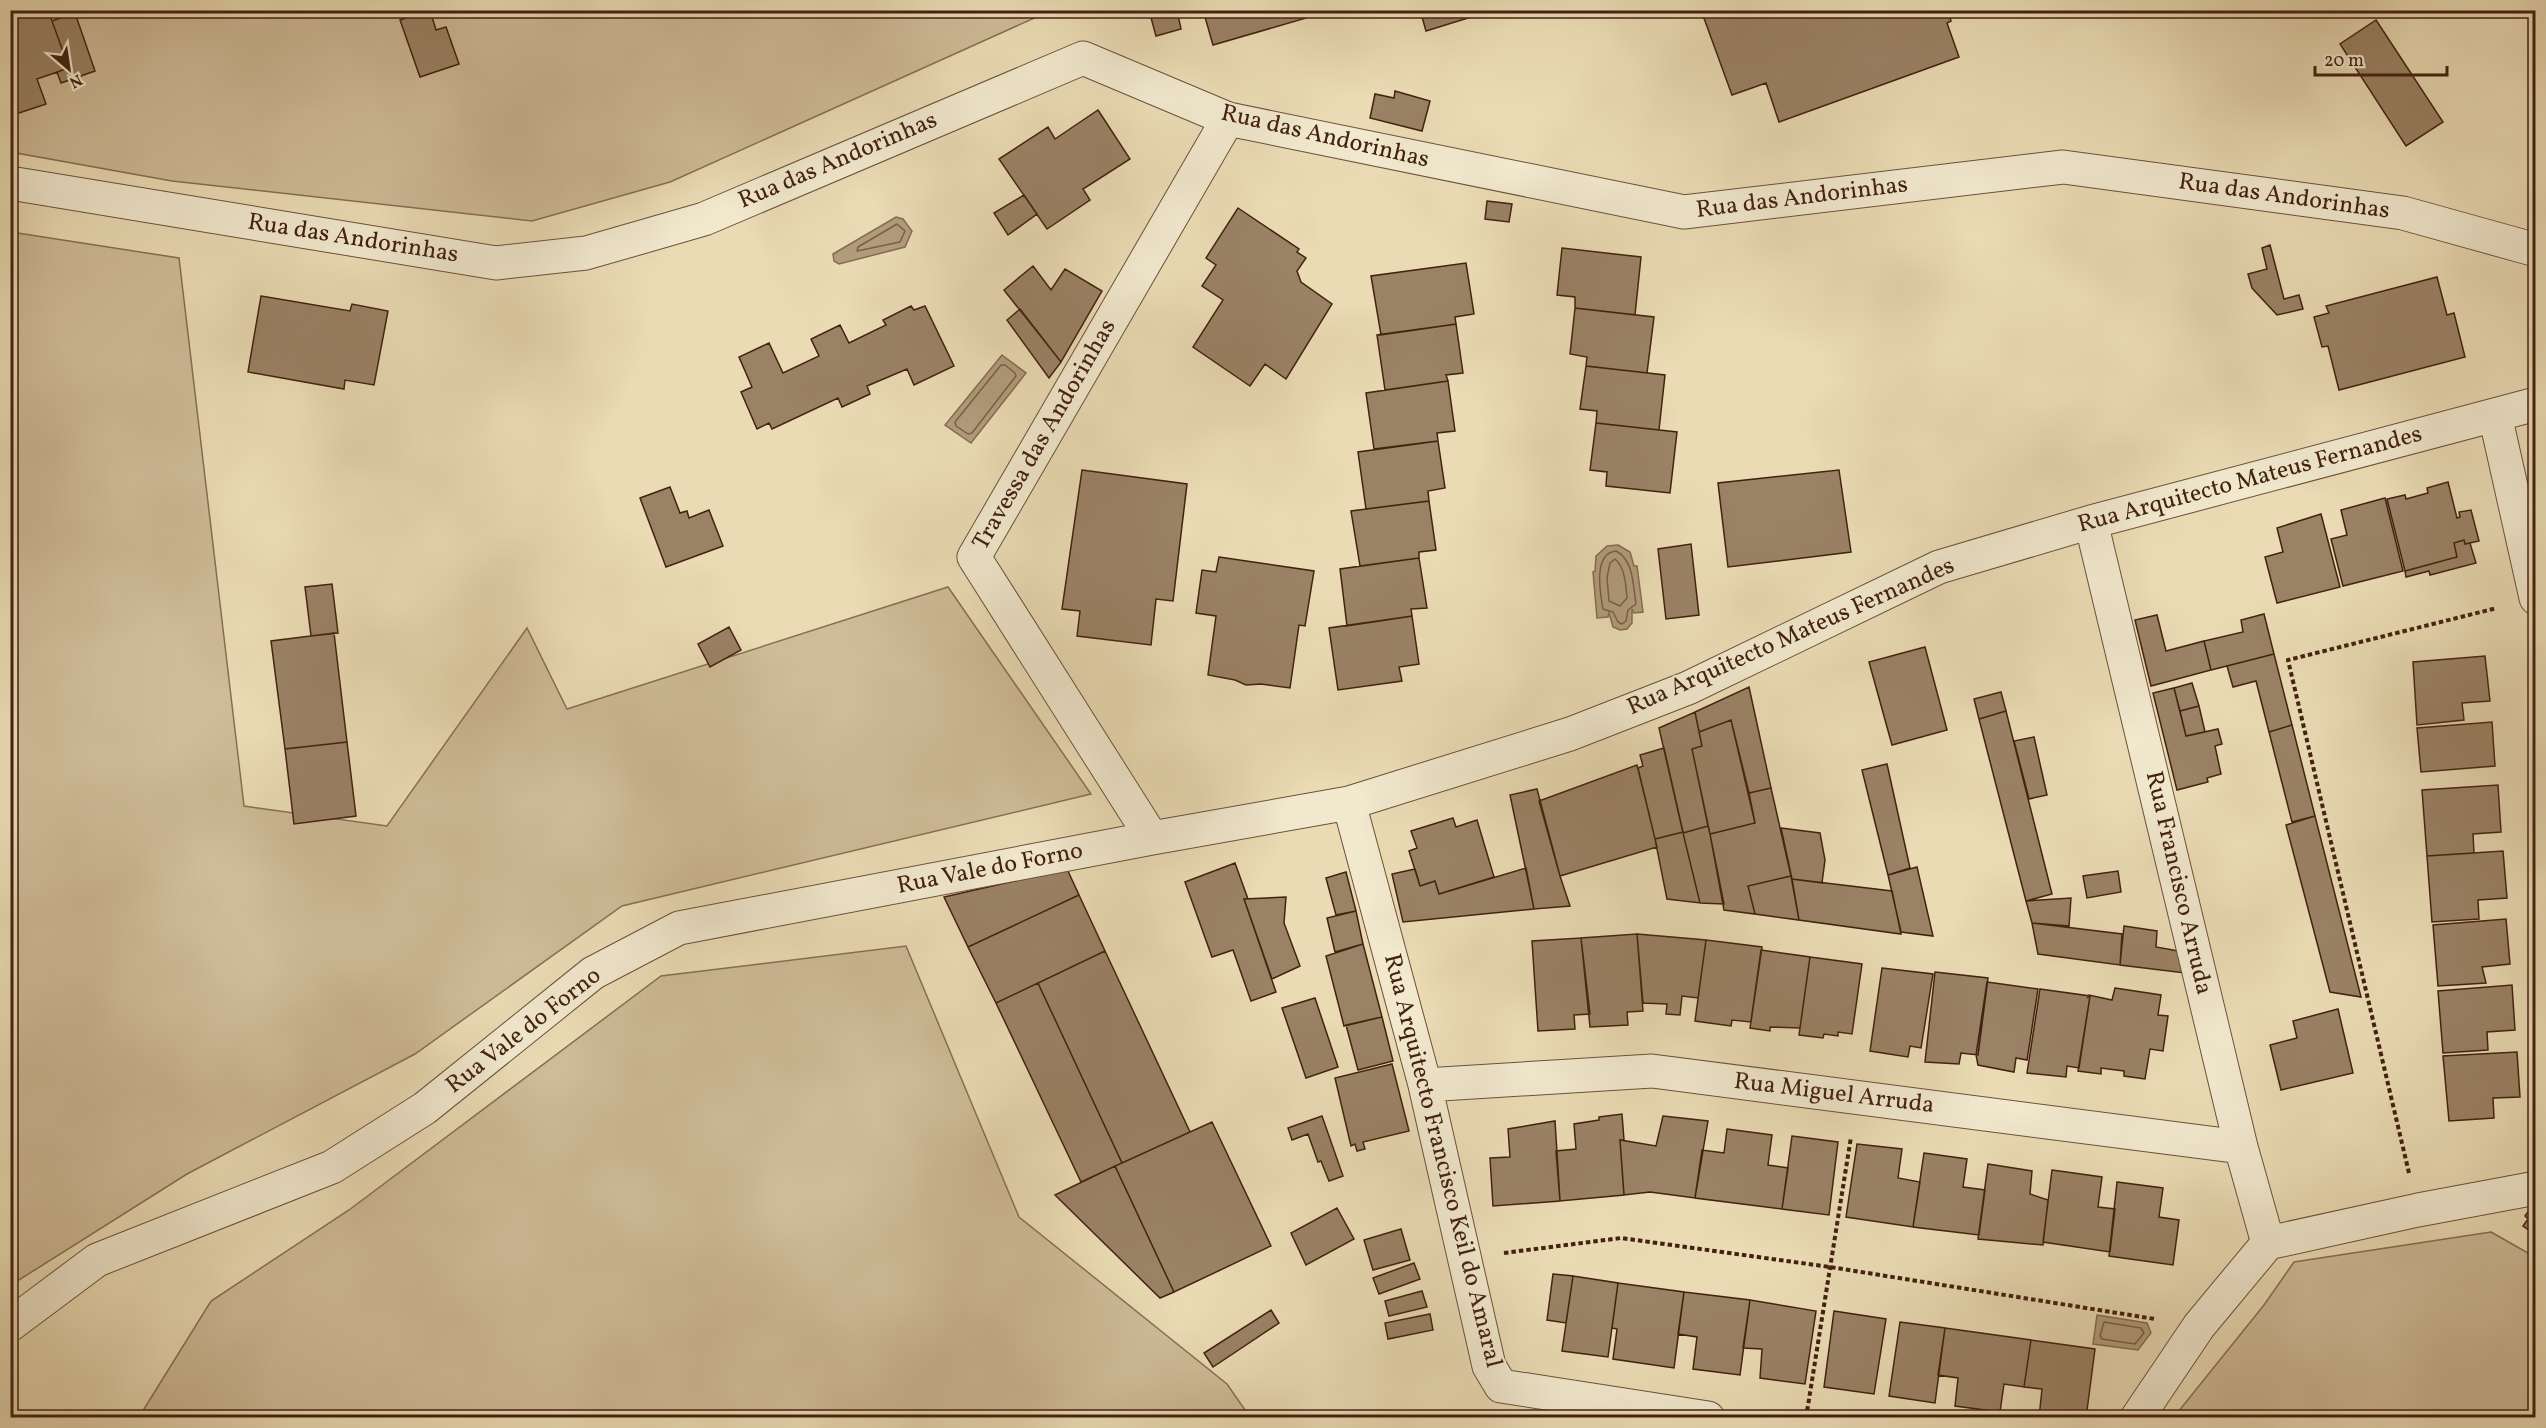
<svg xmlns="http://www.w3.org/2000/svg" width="2546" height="1428" font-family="Vollkorn,serif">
	<rect width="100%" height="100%" fill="#eadbb4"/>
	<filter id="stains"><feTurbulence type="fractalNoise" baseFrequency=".00333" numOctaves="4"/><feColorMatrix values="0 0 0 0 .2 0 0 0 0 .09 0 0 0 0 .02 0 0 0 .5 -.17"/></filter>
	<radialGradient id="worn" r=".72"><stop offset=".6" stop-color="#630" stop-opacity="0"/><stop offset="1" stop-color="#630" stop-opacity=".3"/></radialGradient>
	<!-- green -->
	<path fill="#cebb98" stroke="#886e54" stroke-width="1.5" d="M10,11H1050L670,182L532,221L172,181L11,152Z
		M11,232L179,258L244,806L387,826L527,628L567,709L948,587L1091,794L622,906L415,1054L187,1174L11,1285Z
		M906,946L1019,1217L1227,1384L1250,1417H139L211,1301L349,1210L661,976Z
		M2491,1232L2535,1257V1417H2174L2264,1305L2294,1262Z"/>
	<!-- water -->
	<path fill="#b19c7c" stroke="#856b51" stroke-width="1.5" d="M896,217L903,219L912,231L905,247L839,264L834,261L833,254Z
		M1002,355L1026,373L971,443L945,425Z
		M1618,545L1630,552L1634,566H1637L1643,612L1634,613L1632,609V623L1627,629L1620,630L1613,627L1609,613L1608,617L1597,618L1593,572L1595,571L1596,556L1607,546Z
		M2097,1315L2147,1323L2151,1333L2138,1350L2093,1344Z"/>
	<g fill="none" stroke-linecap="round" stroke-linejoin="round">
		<!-- shore -->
		<path stroke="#7a5e46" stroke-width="1.5" d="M897,224L905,231L900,242L857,251L858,247Z
			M1001,365H1005L1015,373L1016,376L972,433L968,434L956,426L955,422Z
			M1616,551C1634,560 1633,586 1636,604L1628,610L1626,621L1622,624L1618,622L1613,612L1603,609C1600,593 1593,553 1616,551Z
			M1615,559C1625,567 1626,586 1627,598L1620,606L1609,601L1607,578L1610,563Z
			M2104,1322L2141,1328L2144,1333L2135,1344L2102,1339L2100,1336Z"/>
	</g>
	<!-- building -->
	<path fill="#9a8265" stroke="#432110" stroke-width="1.5" d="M41,10H48L69,68L37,79L46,104L10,116V21Z
		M430,10L436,30L446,27L459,64L420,77L400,20Z
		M1165,10H1177L1181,29L1156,36L1150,14Z
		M1203,10H1304L1306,18L1213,45Z
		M1420,10H1480L1481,14L1426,31Z
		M1701,10H1948L1951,21L1947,23L1959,57L1779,122L1766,83L1732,95Z
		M75,13L95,71L61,83L57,72L69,68L52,21Z
		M2376,20L2443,122L2406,146L2340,44Z
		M1395,91L1430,101L1422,131L1370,118L1375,94L1394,98Z
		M1098,110L1130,159L1083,189L1090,200L1047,229L999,159L1048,127L1055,139Z
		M1024,195L1037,214L1008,235L994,213Z
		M1487,201L1512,204L1509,222L1485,219Z
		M1238,208L1299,249L1297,252L1306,258L1297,271L1301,282L1332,304L1286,379L1265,364L1250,386L1193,347L1223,300L1202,286L1216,265L1206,258Z
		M2270,245L2284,299L2299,295L2303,309L2277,315L2252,288L2248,274L2267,269L2262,248Z
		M1562,248L1641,257L1635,315L1575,308V297L1557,295Z
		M1466,263L1474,314L1455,317L1456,324L1381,335L1371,276Z
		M1033,266L1051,290L1065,269L1102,291L1061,362L1004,290Z
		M2437,277L2447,315L2454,313L2465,357L2339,390L2328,346L2322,347L2314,317L2329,313L2326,306Z
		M261,296L350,311L352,304L388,311L374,385L345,380L344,389L248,372Z
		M911,306L914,310L925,306L954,366L914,385L907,369L867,386L870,394L842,407L838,398L772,429L769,423L757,429L741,392L752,387L739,357L769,343L783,373L819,356L811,339L840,325L849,343L886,325L883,320Z
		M1575,308L1654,317L1647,373L1586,366L1587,357L1570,354Z
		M1020,309L1061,362L1049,378L1007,320Z
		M1456,324L1463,373L1446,375L1448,381L1385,390L1377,335Z
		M1586,366L1665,375L1659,430L1596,423L1597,411L1580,409Z
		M1448,381L1455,431L1437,433L1438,441L1374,449L1366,393Z
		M1596,423L1677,432L1670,493L1606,486L1607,472L1590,470Z
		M1438,441L1445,488L1428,491L1429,501L1366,509L1358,452Z
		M1082,470L1187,484L1173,601L1156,599L1151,645L1077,636L1080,611L1062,609Z
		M1839,470L1851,552L1728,567L1718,483Z
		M2448,482L2457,518L2460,517L2459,512L2471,510L2479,541L2465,544L2464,540L2454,543L2457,557L2405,571L2387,499L2405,495L2406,499L2428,493L2427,488Z
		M670,487L680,513L687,511L689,518L709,510L723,546L666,567L640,498Z
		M2385,498L2403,571L2343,586L2331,539L2347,535L2341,510Z
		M1429,501L1436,550L1419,552V558L1360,566L1351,511Z
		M2321,514L2340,587L2277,603L2265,557L2283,552L2277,528Z
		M2464,540L2465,544L2470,543L2476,563L2430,575L2429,571L2406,577L2405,571L2457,557L2454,543Z
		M1691,544L1699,615L1666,619L1658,549Z
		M1219,557L1314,571L1305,626L1299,625L1290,688L1261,684L1246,685L1235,680L1208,675L1216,616L1196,613L1202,570L1216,572Z
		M1419,558L1427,608L1411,609L1412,616L1347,626L1340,569Z
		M332,584L338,633L311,636L305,587Z
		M2264,614L2274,654L2211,670L2204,641L2243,632L2241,620Z
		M2157,615L2166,651L2204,641L2211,670L2151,686L2135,620Z
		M1412,616L1419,664L1399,667L1402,681L1338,690L1329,628Z
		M729,627L741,650L710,667L698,644Z
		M334,633L347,742L285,749L271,641Z
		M1925,647L1947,730L1892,745L1869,662Z
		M2274,654L2292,725L2269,732L2256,681L2233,687L2227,666Z
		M2485,656L2490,701L2462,703L2464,720L2417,725L2413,662Z
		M2192,683L2199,706L2180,711L2174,688Z
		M1749,687L1771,788L1749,793L1731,720L1699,732L1695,712Z
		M2174,688L2186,736L2218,729L2222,744L2215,746L2221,774L2207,778L2208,782L2177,790L2153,693Z
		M2001,692L2006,711L1979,719L1974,699Z
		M2199,706L2205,732L2186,736L2180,711Z
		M2006,711L2052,894L2026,901L1979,719Z
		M1695,712L1702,746L1692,749L1708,826L1683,833L1659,728Z
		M1731,720L1755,823L1710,834L1692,749L1702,746L1699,732Z
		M2492,722L2495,766L2421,772L2417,728Z
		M2292,725L2315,816L2292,822L2269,732Z
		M2034,737L2047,795L2029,799L2014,741Z
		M347,742L356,816L294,824L285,749Z
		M1664,748L1683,832L1655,839L1638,768L1643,766L1640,755Z
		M1887,764L1910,868L1888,875L1862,770Z
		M1637,765L1657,847L1560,876L1539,801Z
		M2498,785L2501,832L2473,834L2474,853L2427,856L2422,790Z
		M1771,788L1791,876L1748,886L1755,914L1724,910L1710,834L1755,823L1749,793Z
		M1537,789L1560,876L1570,906L1534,909L1510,795Z
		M2315,816L2361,997L2330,992L2286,825Z
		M1453,818L1456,827L1477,820L1494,877L1439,894L1435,881L1420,886L1409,851L1417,848L1411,831Z
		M1708,826L1710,834L1724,904L1700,903L1683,833Z
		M1781,828L1820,833L1825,860L1822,883L1792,879Z
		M1683,832V833L1700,903L1667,899L1655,839Z
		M2503,851L2507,898L2478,900L2479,919L2432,922L2427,856Z
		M1235,863L1248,899H1244L1276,992L1251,1001L1233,950L1212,957L1185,882Z
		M1917,867L1933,936L1901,932L1888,875Z
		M1526,868L1534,909L1403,922L1392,874L1415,869L1420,886L1435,881L1439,894Z
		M1067,869L1079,895L968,947L944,897Z
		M2118,871L2121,892L2087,898L2083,876Z
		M1346,872L1356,911L1336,915L1326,878Z
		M1791,876L1799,920L1755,914L1748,886Z
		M1792,879L1892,891L1901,934L1799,920Z
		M1079,895L1105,951L996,1003L968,947Z
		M1286,897L1284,923L1300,966L1272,979L1244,899Z
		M2071,898L2069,926L2032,923L2026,901Z
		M1356,911L1363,944L1335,952L1327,918Z
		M2506,919L2510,964L2482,967L2486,983L2438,986L2433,925Z
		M2032,923L2122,934L2120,965L2038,954Z
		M2124,926L2157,931L2156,947L2189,953L2193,974L2120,965Z
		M1637,934L1643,1011L1627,1012L1628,1025L1590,1027L1581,938Z
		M1637,934L1706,940L1698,998L1682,996L1680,1015L1666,1014L1667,1004L1643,1003Z
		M1581,938L1590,1014L1574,1015L1575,1029L1538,1031L1532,941Z
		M1706,940L1762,947L1751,1022L1732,1020L1731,1026L1695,1021Z
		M1363,944L1382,1017L1344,1026L1326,956Z
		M1761,950L1810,957L1800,1028L1770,1027V1031L1750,1028Z
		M1105,951L1190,1132L1122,1163L1038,983Z
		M1810,957L1862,964L1852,1034L1838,1032V1036L1824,1034L1823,1038L1799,1035Z
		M1882,968L1933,974L1921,1048L1910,1046L1908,1057L1870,1051Z
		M1935,972L1988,978L1978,1055L1961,1053L1959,1064L1925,1062Z
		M1987,982L2038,989L2027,1060L2016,1058L2014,1072L1978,1065L1976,1055Z
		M1038,983L1122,1163L1081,1182L996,1003Z
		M2512,985L2515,1030L2487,1032L2488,1050L2443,1053L2438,991Z
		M2115,988L2161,995L2158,1015L2168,1016L2163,1051L2150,1049L2145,1079L2124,1076V1071L2101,1068V1074L2078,1071L2090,996L2088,997L2089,995L2112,1000Z
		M2040,989L2090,996L2079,1068L2067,1066L2066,1077L2027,1073Z
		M1315,998L1338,1067L1306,1078L1282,1008Z
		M2338,1009L2353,1073L2281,1090L2270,1045L2297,1038L2293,1021Z
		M1382,1017L1393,1061L1358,1070L1346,1025Z
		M2517,1052L2520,1097L2493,1098L2494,1118L2449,1121L2443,1056Z
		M1392,1064L1409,1131L1363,1142L1365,1149L1357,1151L1355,1144L1351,1146L1335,1078Z
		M1622,1114L1624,1140H1620L1624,1195L1560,1201L1556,1151L1576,1149L1574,1124L1599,1120V1117Z
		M1322,1116L1343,1176L1329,1181L1321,1161L1318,1162L1308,1134L1292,1140L1288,1128Z
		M1663,1116L1708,1121L1695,1198L1650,1192L1624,1195L1620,1140L1656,1146Z
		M1555,1121L1560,1201L1493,1206L1490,1158L1510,1157L1508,1129Z
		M1212,1122L1271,1246L1174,1292L1115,1166Z
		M1727,1129L1772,1135L1768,1165L1788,1168L1782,1209L1695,1198L1702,1150L1724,1153Z
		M1792,1136L1838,1142L1829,1215L1782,1209Z
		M1857,1144L1902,1149L1898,1178L1920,1182L1913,1227L1846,1217Z
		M1924,1153L1967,1159L1963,1187L1985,1190L1979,1235L1913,1227Z
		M1988,1164L2032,1171L2030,1194L2048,1200L2043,1245L1978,1239Z
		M1115,1166L1174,1292L1160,1298L1055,1195Z
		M2052,1170L2102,1177L2098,1207L2115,1209L2110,1252L2043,1242Z
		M2117,1182L2163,1188L2159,1217L2179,1220L2173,1265L2109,1256Z
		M2534,1204L2536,1205V1235L2523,1226L2528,1219L2525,1216Z
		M1337,1208L1354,1239L1306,1265L1291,1233Z
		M1401,1229L1410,1260L1373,1270L1364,1240Z
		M1414,1263L1420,1279L1379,1294L1373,1278Z
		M1553,1274L1573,1276L1566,1323L1547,1320Z
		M1573,1276L1618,1283L1608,1357L1562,1351Z
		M1618,1283L1684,1292L1674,1368L1613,1359L1617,1329L1612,1328Z
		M1422,1291L1427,1307L1389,1316L1385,1301Z
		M1684,1292L1750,1300L1740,1375L1693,1369L1697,1337L1678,1334Z
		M1750,1300L1816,1311L1805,1384L1760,1378L1762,1349L1743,1348Z
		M1271,1310L1279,1323L1213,1367L1204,1353Z
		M1834,1311L1886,1319L1874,1394L1824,1387Z
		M1430,1314L1433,1330L1388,1339L1385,1323Z
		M1900,1322L1945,1328L1935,1403L1889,1396Z
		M1945,1328L2031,1340L2024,1387L2004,1384L2000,1412L1955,1406L1958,1378L1938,1375Z
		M2031,1340L2095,1349L2086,1418H2039L2042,1389L2024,1387Z"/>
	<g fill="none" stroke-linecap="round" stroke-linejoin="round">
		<defs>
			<path id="street" d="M10,183L496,263L586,253L704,219L1083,58L1228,119L1684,212L2063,167L2403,213L2536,250
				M2495,415L2536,598
				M2091,522L2241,1147L2268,1243
				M1349,803L1425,1085L1489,1366L1501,1386L1708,1418
				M1152,838L974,557L1228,119
				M1425,1085L1652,1071L2241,1147
				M10,1325L97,1260L332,1167L425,1108L593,973L679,928L1152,838L1349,803L1570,734L1688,688L1939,567L2091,522L2536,404
				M2137,1418L2199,1326L2268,1243L2418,1210L2536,1188"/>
		</defs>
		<!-- street casing -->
		<use href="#street" stroke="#6d5039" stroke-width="35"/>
		<!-- path -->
		<path stroke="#432110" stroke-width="4" stroke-dasharray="4.5 3" stroke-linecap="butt" d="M2409,1173L2288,660L2497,608
			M1504,1253L1621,1238L1830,1267L2155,1319
			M1806,1418L1851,1137"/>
		<!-- street -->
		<use href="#street" stroke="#f1e8ce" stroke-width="33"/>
	</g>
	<g text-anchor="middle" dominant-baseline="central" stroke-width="4.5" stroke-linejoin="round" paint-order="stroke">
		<!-- street labels -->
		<g font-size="24" fill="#432110" stroke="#f1e8ce">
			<text transform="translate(1325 137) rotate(13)">Rua das Andorinhas</text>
			<text transform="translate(838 161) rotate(-23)">Rua das Andorinhas</text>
			<text transform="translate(2284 197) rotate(8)">Rua das Andorinhas</text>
			<text transform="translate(1802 198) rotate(-7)">Rua das Andorinhas</text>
			<text transform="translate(353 239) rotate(9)">Rua das Andorinhas</text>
			<text transform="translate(1045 435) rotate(-60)">Travessa das Andorinhas</text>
			<text transform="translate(2250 480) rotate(-15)">Rua Arquitecto Mateus Fernandes</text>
			<text transform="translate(1791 637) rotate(-24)">Rua Arquitecto Mateus Fernandes</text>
			<text transform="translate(990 869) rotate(-11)">Rua Vale do Forno</text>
			<text transform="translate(2178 883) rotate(77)">Rua Francisco Arruda</text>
			<text transform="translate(524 1031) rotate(-38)">Rua Vale do Forno</text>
			<text transform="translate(1834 1094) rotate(7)">Rua Miguel Arruda</text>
			<text transform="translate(1442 1161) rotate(76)">Rua Arquitecto Francisco Keil do Amaral</text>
		</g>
	</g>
	<!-- margin -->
	<rect width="2546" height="1428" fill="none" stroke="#eadbb4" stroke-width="36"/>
	<rect x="12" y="12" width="2522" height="1404" fill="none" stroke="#432110" stroke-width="3"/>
	<rect x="18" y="18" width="2510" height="1392" fill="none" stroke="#432110" stroke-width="1.5"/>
	<!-- north arrow -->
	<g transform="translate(69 69) rotate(151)" stroke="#f1e8ce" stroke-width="4.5" paint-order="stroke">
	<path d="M0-4.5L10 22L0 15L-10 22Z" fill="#432110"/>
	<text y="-9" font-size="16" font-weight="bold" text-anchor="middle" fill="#432110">N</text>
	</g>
	<!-- scale -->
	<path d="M2315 66v9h132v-9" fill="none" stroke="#432110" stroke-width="3"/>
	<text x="2324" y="66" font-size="18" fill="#432110" stroke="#f1e8ce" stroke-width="4.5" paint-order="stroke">20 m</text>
	<rect width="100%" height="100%" filter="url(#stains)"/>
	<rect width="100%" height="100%" fill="url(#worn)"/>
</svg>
